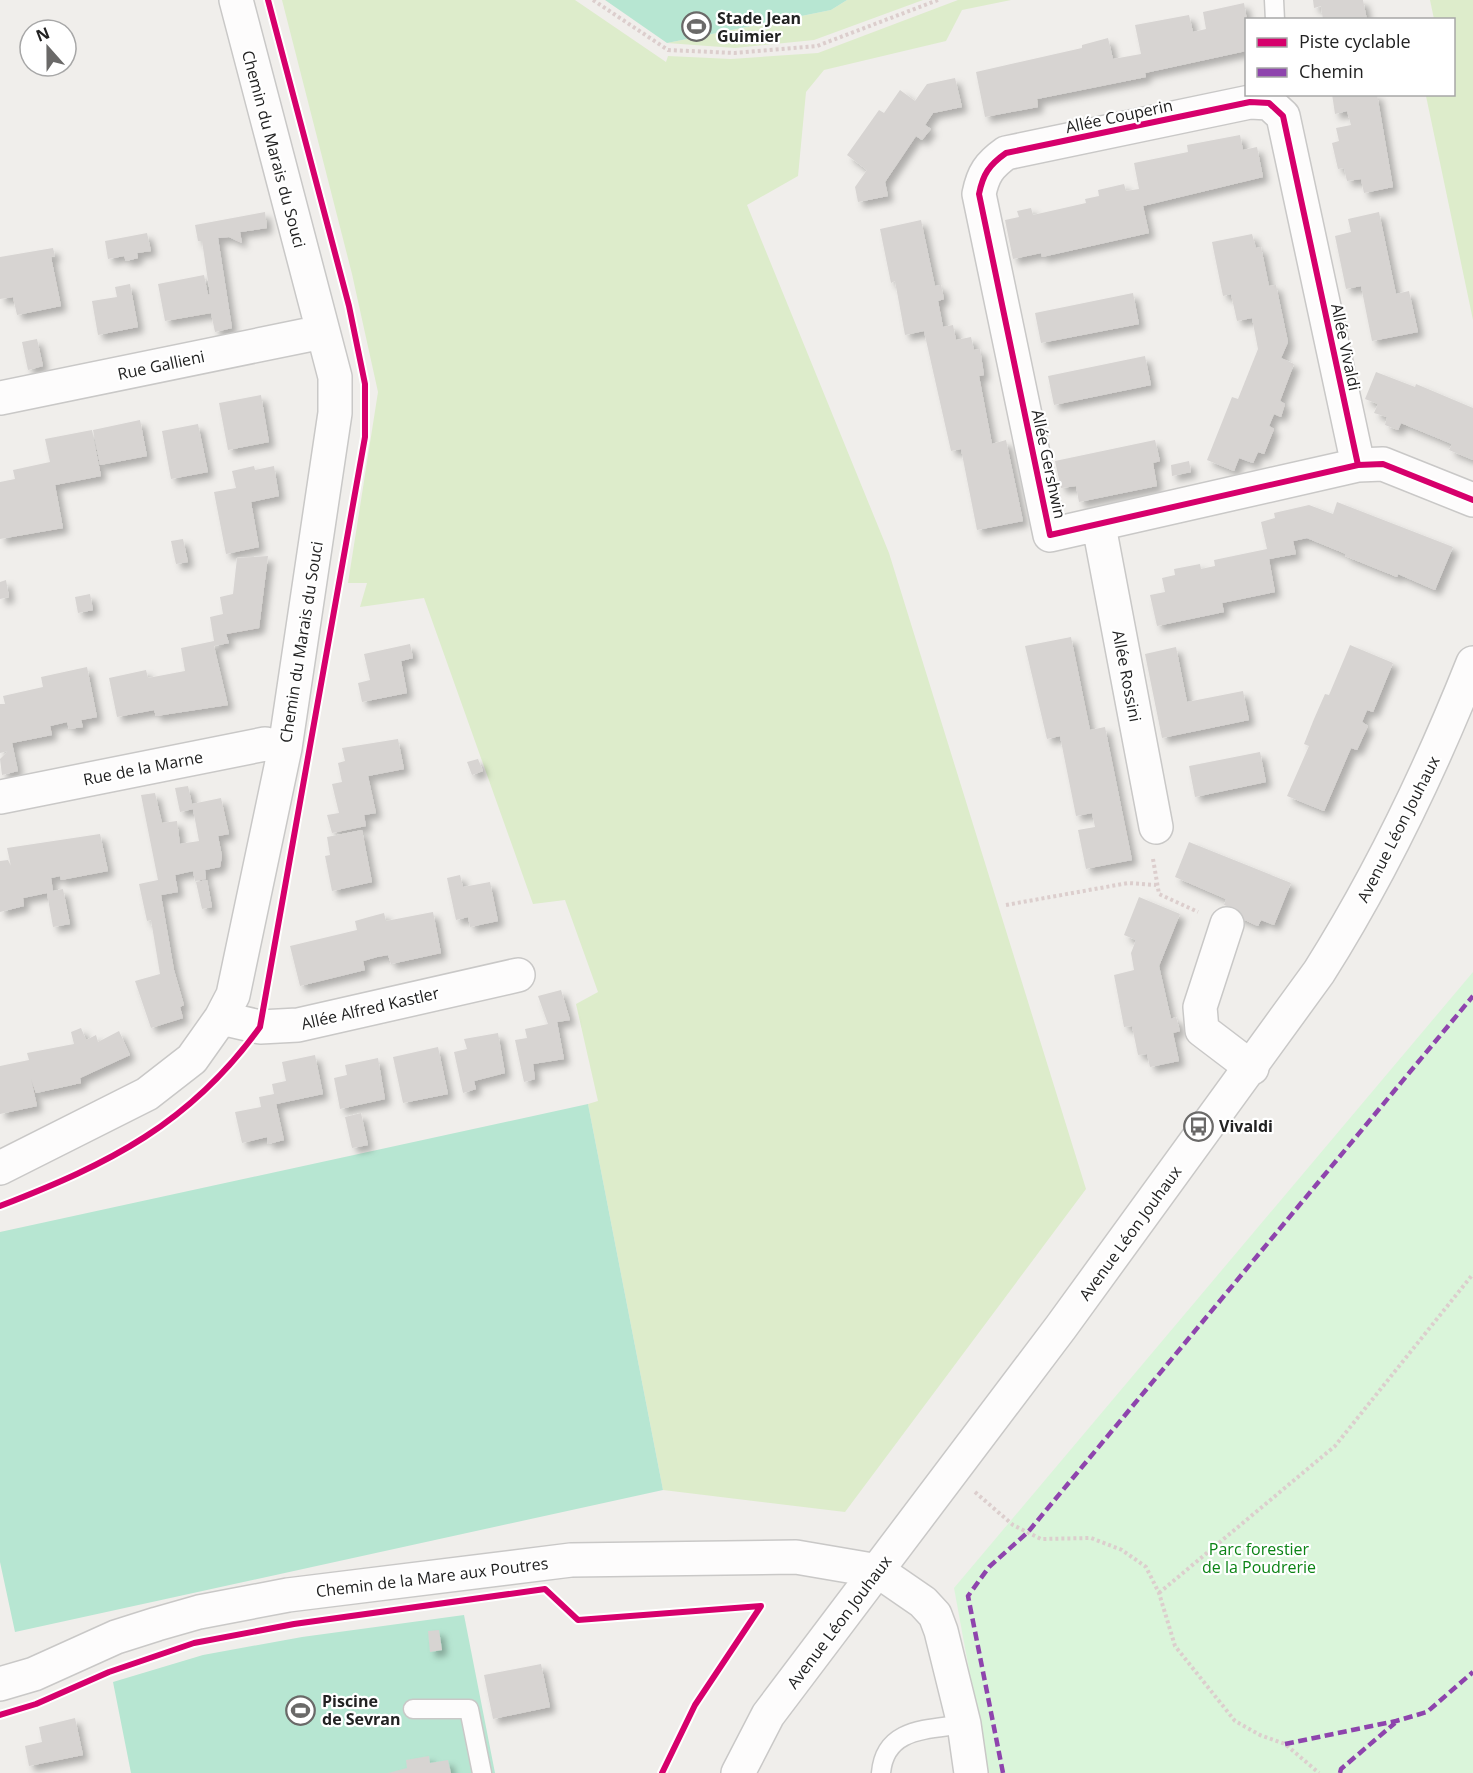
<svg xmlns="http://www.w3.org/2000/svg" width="1473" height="1773" font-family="'Open Sans',sans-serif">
	<defs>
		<filter id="shadow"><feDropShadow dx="5.5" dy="5.5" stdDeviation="3" flood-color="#0004"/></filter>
	</defs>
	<rect width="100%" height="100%" fill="#f0eeeb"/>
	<!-- grass -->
	<path fill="#ddeccb" d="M282,0H575L666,62L668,56L731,59L818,53L958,0H1011L962,10L946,41L824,70L806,92L798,176L747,205L889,553L1086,1189L845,1512L663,1490L588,1104L598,1101L576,1004L598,992L565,900L533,904L424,598L360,607L367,583H348L378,392L352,274Z
		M847,0H923L814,40L735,48L667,43L831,10Z
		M1430,0H1473V320L1426,96L1454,94V20L1434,19Z"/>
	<!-- park -->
	<path fill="#daf5da" d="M1473,972V1773H988L954,1588Z"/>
	<!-- pitch -->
	<path fill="#b7e6d2" d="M605,0H847L831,10L667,43Z
		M588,1104L663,1490L15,1632L0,1562V1232Z
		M464,1615L495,1773H131L113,1682L203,1655L302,1637Z"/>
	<!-- building -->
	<path fill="#d7d4d2" filter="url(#shadow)" d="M1313,0H1363L1367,20H1323L1321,6L1314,8Z
		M1244,3L1247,20L1246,51L1145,73L1146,77L1037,99L1038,107L985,117L976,72L1082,48V45L1108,38L1113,59L1141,54L1135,25L1189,15L1193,32L1206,29L1203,12Z
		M955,78L962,107L933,113L925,125L931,129L922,140L916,136L885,182L888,196L858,202L855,187L867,170L847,155L879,110L884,113L900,90L915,101L927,84Z
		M1332,94H1377L1393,187L1364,193L1361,179L1347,181L1344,168L1338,169L1332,143L1339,141L1336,128L1351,125L1347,111L1335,114Z
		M1240,135L1243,150L1257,147L1263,177L1143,206L1149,233L1042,257L1041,253L1013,259L1005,220L1019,217L1017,211L1031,208L1033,215L1086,203L1085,199L1099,196L1098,190L1124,184L1126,191L1139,189L1134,163L1188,152L1187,145Z
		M265,212L267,228L240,232L242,243L229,237L218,238L232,328L215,332L211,313L165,321L158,284L204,275L208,295L210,294L202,241H198L195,225Z
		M1379,212L1396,294L1409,291L1418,332L1372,341L1361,286L1346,289L1335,236L1351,232L1348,219Z
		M921,220L935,286L941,285L944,299L938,301L943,327L953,325L956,340L971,337L974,350L980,349L984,375L979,376L992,444L1006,440L1023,521L977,530L961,449L951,451L924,331L905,335L895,281L891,283L880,229Z
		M147,233L151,251L137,253L138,258L126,261L124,256L108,259L105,241Z
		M1252,234L1256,248L1261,247L1269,286L1276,285L1288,342L1281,358L1294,364L1280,401L1285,404L1281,417L1274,414L1269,426L1274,429L1264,454L1258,452L1253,463L1239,458L1234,471L1207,460L1232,397L1238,399L1258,349L1252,318L1237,321L1231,294L1223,296L1212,242Z
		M53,248L55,256L51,257L61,306L17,315L13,297L0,299V257Z
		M130,284L138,327L98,335L92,301L117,297L115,287Z
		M1133,293L1139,324L1041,343L1035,313Z
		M37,339L43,366L28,370L22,342Z
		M1145,356L1151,385L1054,405L1048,376Z
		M1376,372L1415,387L1416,384L1473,408V460L1449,450L1452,444L1401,423L1398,430L1385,425L1387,417L1374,413L1378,404L1365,399Z
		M261,395L269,442L228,450L219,403Z
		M140,420L147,456L100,465L93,430Z
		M198,424L208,472L171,479L162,431Z
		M92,430L101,476L55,485L63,528L0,539V482L15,479L13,470L50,462L45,439Z
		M1155,440L1160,461L1153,463L1157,486L1079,502L1076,486L1061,488L1055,461Z
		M1189,461L1191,472L1172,476L1171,465Z
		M254,466L255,470L274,466L279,496L251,502L259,547L226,554L214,492L236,488L232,471Z
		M1337,502L1453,547L1435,590L1398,574L1397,577L1345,556L1346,554L1307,538L1293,541L1296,554L1269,559L1275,592L1222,603L1224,612L1157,626L1150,595L1165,592L1162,578L1175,575L1174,569L1200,564L1201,569L1215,566L1214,560L1267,549L1261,522L1275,518L1274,513L1309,505L1333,514Z
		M183,539L188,562L176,564L171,541Z
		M268,556L259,628L226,634L229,643L214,646L228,705L156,716L154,710L117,717L109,678L146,670L148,678L185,671L181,648L214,641L210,617L223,614L220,597L233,594L237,558Z
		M6,580L9,597L0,599V582Z
		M90,594L93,610L78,613L75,597Z
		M1071,637L1090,730L1105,727L1132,860L1090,868L1086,869L1078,830L1095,827L1092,813L1076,816L1060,736L1047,739L1025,646Z
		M410,644L413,658L401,661L407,693L362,702L358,683L370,680L364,654Z
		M1350,645L1393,663L1373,712L1367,710L1362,722L1368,726L1357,750L1351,748L1324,811L1287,796L1309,746L1304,744L1314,719L1325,694L1329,695Z
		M1176,647L1187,702L1243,691L1249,720L1162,738L1145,654Z
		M87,667L97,717L81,720L83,727L69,729L67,722L50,726L52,735L12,743L18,771L2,775L0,759L8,751L0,753V704H5L3,696L43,687L41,677Z
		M398,739L404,769L368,776L376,813L364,815L366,826L332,833L327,815L339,813L332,784L342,782L338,763L345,761L342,748Z
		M1260,752L1266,782L1195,797L1189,766Z
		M478,759L483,771L472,775L467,762Z
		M188,786L192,804L221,798L229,834L218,836L222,856L220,867L205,870L206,879L195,881L193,871L175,875L178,892L161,895L174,970L184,1005L180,1007L183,1018L151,1028L135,981L160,974L151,920L147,921L139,884L158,880L141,795L155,793L162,823L177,821L180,844L199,841L193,809L180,812L175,788Z
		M362,830L372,882L332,891L325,856L330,855L327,837Z
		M100,834L108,871L61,880L60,876L51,878L53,891L63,889L70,924L53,927L47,893L23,898L24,906L0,912V861L8,860L11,866L7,848Z
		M1189,842L1291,883L1274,925L1261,920L1258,926L1233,915L1236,909L1224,905L1226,899L1175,877Z
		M460,875L463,887L490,882L498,921L470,927L468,917L456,920L447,878Z
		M207,880L212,907L202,909L196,882Z
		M1139,897L1180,914L1159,966L1171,1019L1176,1017L1180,1031L1173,1033L1179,1061L1150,1067L1147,1054L1138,1055L1132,1026L1124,1027L1114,975L1134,970L1131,953L1136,940L1124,935Z
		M433,912L441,953L391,964L388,955L377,957L363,961L365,970L300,986L290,946L357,930L355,921L369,917L384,913L386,921Z
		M561,990L570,1020L557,1022L564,1059L533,1064L535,1079L524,1082L515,1040L527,1038L525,1029L548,1024L538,996Z
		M81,1028L86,1040L96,1035L98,1042L119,1031L130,1055L80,1078L81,1083L36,1093L31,1079L37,1106L0,1114V1066L29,1060L27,1053L74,1044L71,1032Z
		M498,1033L505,1073L474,1081L476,1089L463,1093L454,1052L467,1049L464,1039Z
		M438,1047L448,1094L403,1103L393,1057Z
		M315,1055L323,1094L276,1104L284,1140L268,1144L267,1137L242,1143L235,1112L261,1107L259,1097L274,1094L272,1084L286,1081L282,1062Z
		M378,1058L385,1099L340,1109L334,1078L347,1075L345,1065Z
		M361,1113L368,1145L352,1148L345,1117Z
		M439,1630L442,1650L430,1652L428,1631Z
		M541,1664L550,1707L493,1719L484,1675Z
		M75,1718L83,1755L29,1766L25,1746L42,1742L39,1727Z
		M429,1756L430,1763L448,1760L451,1773H388L407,1768L406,1760Z"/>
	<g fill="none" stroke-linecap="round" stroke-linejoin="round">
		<defs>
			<path id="service" d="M1274,0L1275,20
				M413,1709H469L482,1773
				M881,1773C885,1727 928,1730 964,1724"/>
			<path id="minor" d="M0,398L322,332
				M1358,465L1050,535L979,194C983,174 989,165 1006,153L1250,102L1269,103L1283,116L1358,465L1383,464L1473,500
				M1099,526L1156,827
				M0,797L265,744L285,748
				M1227,924L1200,1007L1202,1030L1252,1068
				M221,1018L260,1027L298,1025L518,975
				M0,1168L147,1094L192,1059L221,1018L233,995L285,748L335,413V377L236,0
				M0,1684L34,1674L116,1637L157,1624L199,1612L288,1595L571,1560L796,1557L878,1571L923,1602L935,1615L941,1631L964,1724L971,1773"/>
			<path id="tertiary" d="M738,1773L768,1715L1061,1327L1319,972C1381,874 1430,771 1473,663"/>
		</defs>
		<!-- service casing -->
		<use href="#service" stroke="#c9c8c7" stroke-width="21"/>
		<!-- minor casing -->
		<use href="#minor" stroke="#c9c8c7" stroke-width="36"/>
		<!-- tertiary casing -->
		<use href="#tertiary" stroke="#c9c8c7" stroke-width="36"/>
		<!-- path -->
		<path stroke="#dccecd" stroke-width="4" stroke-dasharray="3 3" stroke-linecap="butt" d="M593,0L668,50L735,53L817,46L938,0
			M1153,859L1159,894L1198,912
			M1006,905L1128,883L1156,885
			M975,1492L1013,1525L1041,1539L1091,1538L1122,1550L1146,1567L1159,1593L1175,1646L1235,1721L1260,1735L1285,1744L1319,1773
			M1159,1593L1335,1446L1473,1274"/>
		<!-- service -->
		<use href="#service" stroke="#fdfcfc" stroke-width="18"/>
		<!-- minor -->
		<use href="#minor" stroke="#fdfcfc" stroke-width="33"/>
		<!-- tertiary -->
		<use href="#tertiary" stroke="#fdfcfc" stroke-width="33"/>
		<!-- quiet -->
		<path stroke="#8e44ad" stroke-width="4.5" stroke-dasharray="9 4.5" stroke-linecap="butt" d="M1285,1744L1396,1721L1427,1712L1473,1672
			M1003,1773L968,1596L989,1567L1028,1532L1473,996
			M1340,1773L1341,1769L1395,1723"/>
		<defs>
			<path id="cycleway" d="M1358,465L1050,535L979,194C983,174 989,165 1006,153L1250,102L1269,103L1283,116L1358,465L1383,464L1473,500
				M0,1206C109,1164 190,1124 260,1027L365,437V384L349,306L268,0
				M0,1715L36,1704L109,1672L194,1643L294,1624L545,1589L578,1620L761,1606L695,1705L662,1773"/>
		</defs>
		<!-- cycleway casing -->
		<use href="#cycleway" stroke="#fff" stroke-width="10"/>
		<!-- cycleway -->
		<use href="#cycleway" stroke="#d6006c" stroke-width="6"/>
	</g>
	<!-- icons -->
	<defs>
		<symbol id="stadium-ring" viewBox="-11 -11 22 22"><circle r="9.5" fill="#fff" stroke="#6a6968" stroke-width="1.5"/><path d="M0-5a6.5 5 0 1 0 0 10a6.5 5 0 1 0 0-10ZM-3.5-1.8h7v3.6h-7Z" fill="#6a6968"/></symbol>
		<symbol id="bus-ring" viewBox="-11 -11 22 22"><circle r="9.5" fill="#fff" stroke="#6a6968" stroke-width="1.5"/><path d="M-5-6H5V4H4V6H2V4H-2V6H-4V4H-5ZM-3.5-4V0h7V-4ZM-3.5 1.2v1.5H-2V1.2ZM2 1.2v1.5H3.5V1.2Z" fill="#6a6968"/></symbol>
	</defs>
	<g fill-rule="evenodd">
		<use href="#stadium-ring" x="680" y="10" width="33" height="33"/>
		<use href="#bus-ring" x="1182" y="1110" width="33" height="33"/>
		<use href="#stadium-ring" x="284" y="1694" width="33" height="33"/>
	</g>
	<g text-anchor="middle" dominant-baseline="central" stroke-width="4.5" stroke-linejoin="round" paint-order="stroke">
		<!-- poi labels -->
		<g font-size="16" font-weight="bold" fill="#222" stroke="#fff" text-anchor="start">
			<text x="717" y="18">Stade Jean<tspan x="717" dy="18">Guimier</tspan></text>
			<text x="1219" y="1126">Vivaldi</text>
			<text x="322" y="1701">Piscine<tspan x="322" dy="18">de Sevran</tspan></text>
		</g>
		<!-- street labels -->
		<g font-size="16" fill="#222" stroke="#fff">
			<text transform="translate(1119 116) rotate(-12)">Allée Couperin</text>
			<text transform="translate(274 149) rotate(75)">Chemin du Marais du Souci</text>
			<text transform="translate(1346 347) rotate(78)">Allée Vivaldi</text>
			<text transform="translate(161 365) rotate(-12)">Rue Gallieni</text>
			<text transform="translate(1049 464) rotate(78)">Allée Gershwin</text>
			<text transform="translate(301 642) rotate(-81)">Chemin du Marais du Souci</text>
			<text transform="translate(1127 676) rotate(79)">Allée Rossini</text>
			<text transform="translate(143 768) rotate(-11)">Rue de la Marne</text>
			<text transform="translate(1398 829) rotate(-63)">Avenue Léon Jouhaux</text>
			<text transform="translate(370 1008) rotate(-13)">Allée Alfred Kastler</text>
			<text transform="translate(1130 1233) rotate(-54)">Avenue Léon Jouhaux</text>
			<text transform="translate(432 1577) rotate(-7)">Chemin de la Mare aux Poutres</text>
			<text transform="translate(839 1622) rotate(-53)">Avenue Léon Jouhaux</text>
		</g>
		<!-- park labels -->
		<g font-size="16" fill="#0c8416" stroke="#fff">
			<text x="1259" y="1549">Parc forestier<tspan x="1259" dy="18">de la Poudrerie</tspan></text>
		</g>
	</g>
	<!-- legend -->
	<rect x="1245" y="18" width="210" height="78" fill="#ffffff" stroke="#a7a7a7" stroke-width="1.5"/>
	<rect x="1257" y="38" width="30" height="9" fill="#d6006c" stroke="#a7a7a7" stroke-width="1.5"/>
	<text x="1299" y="48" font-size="18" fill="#222222">Piste cyclable</text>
	<rect x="1257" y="68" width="30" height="9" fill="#8e44ad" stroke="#a7a7a7" stroke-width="1.5"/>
	<text x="1299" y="78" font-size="18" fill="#222222">Chemin</text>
	<!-- north arrow -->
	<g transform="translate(48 48) rotate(339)"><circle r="28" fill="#ffffff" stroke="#a7a7a7" stroke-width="1.5"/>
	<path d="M0-4.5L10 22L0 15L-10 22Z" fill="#6a6968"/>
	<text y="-9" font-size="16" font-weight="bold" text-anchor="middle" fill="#222222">N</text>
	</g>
</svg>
